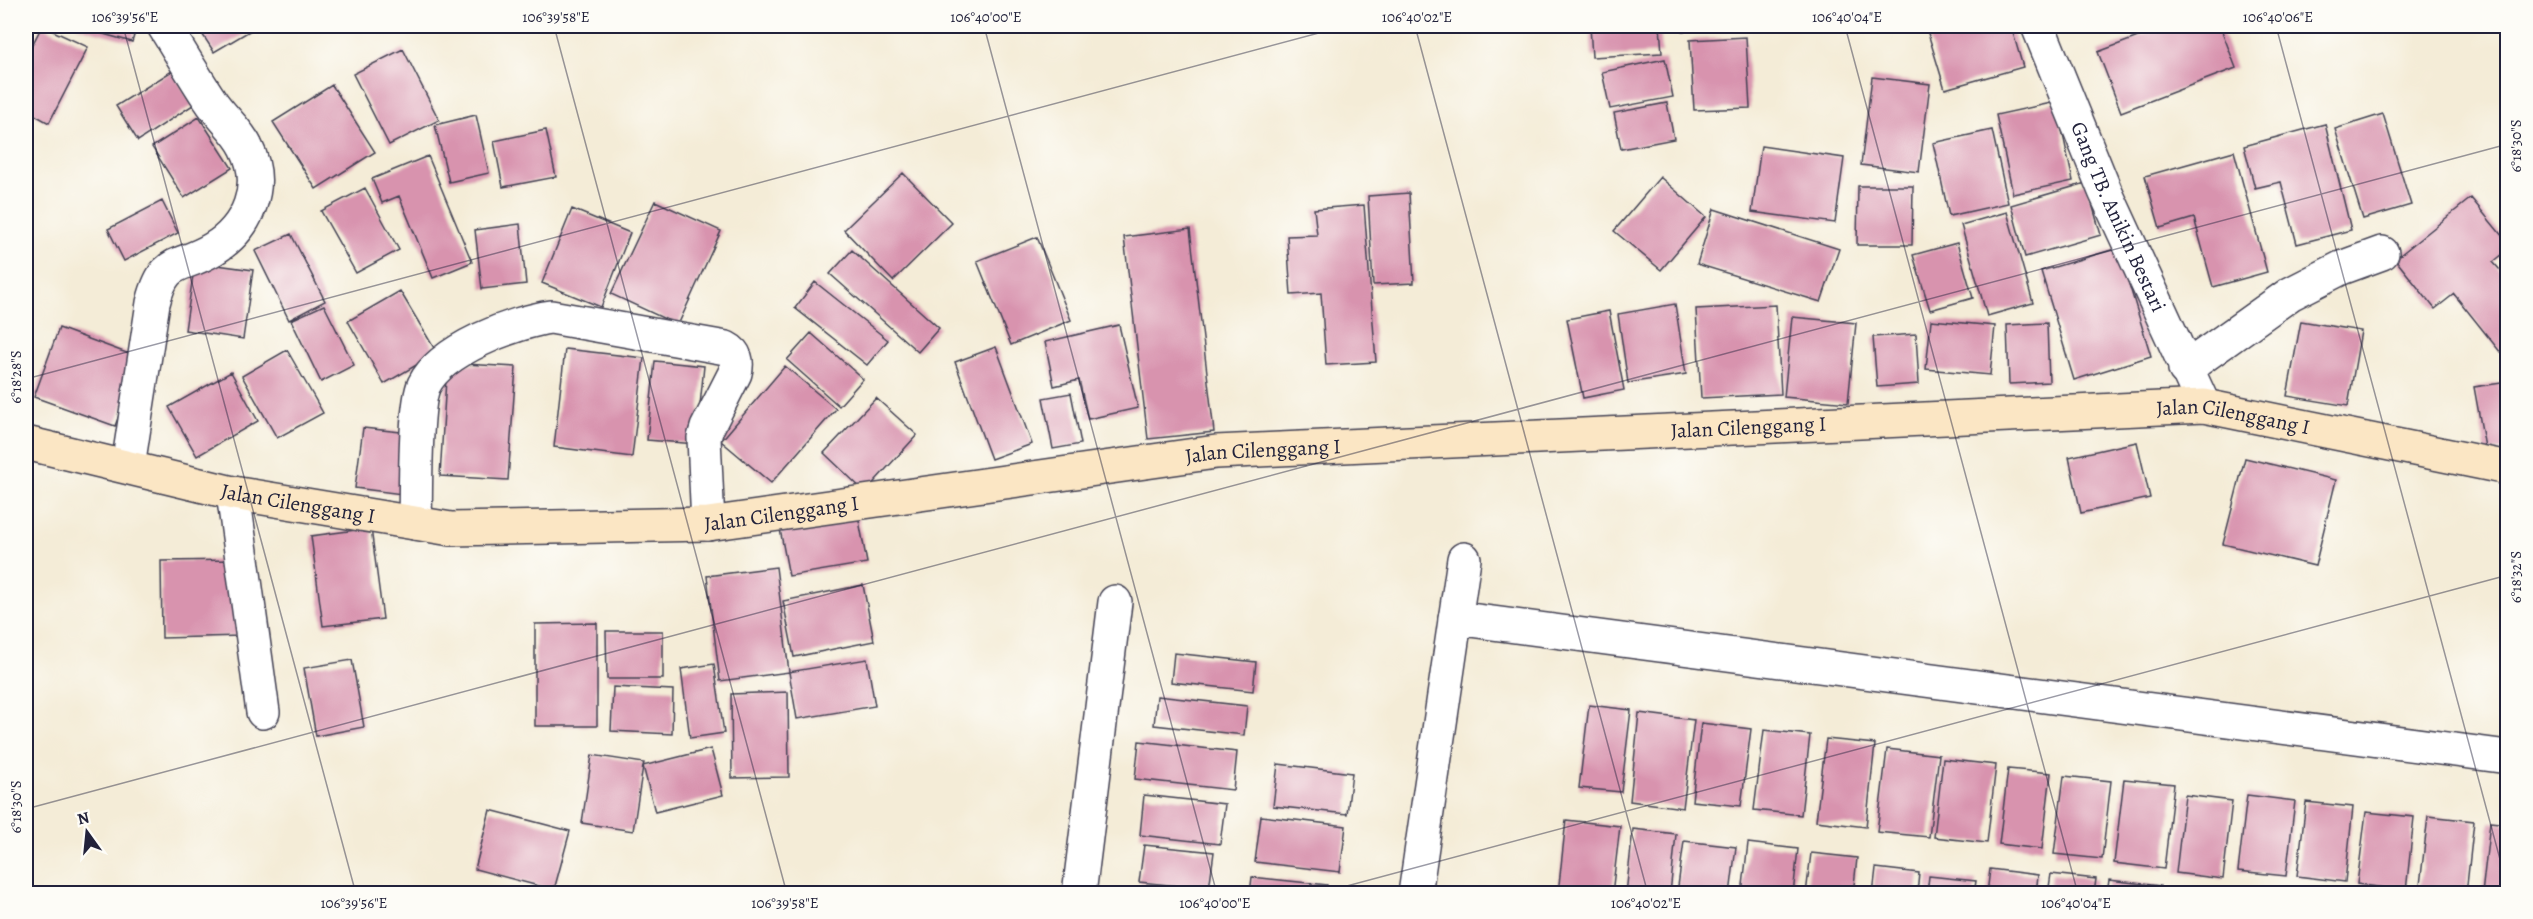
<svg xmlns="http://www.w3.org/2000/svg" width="2533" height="919" font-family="Alegreya,serif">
	<rect width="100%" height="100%" fill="#fdfcf7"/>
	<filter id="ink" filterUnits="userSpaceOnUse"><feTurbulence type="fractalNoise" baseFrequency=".0167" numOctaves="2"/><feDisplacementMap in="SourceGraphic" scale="12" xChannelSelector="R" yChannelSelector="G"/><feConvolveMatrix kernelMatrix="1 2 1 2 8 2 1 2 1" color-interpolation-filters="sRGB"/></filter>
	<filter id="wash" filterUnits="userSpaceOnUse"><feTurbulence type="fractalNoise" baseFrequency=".008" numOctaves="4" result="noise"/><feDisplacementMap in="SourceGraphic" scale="24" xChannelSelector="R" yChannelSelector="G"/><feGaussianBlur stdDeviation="1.35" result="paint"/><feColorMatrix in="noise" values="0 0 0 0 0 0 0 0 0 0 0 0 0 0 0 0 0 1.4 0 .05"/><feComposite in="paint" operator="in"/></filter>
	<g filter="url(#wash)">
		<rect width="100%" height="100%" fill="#f4ecd7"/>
		<g id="blocks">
			<!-- building -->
			<path fill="#d893ae" d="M42,26L88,47L49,123L26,110V57Z
				M75,26H137L132,42Z
				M197,26H258L214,52Z
				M1590,26H1660L1662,53L1592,57Z
				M1682,26H1747V29L1682,31Z
				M1943,26H2011L2023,67L1945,89L1927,30Z
				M2167,26H2220L2236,68L2121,112L2098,52Z
				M1746,37L1750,108L1694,110L1690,40Z
				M403,49L439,120L389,145L353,74Z
				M1665,59L1673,97L1610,109L1602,72Z
				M172,71L193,105L138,141L116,106Z
				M1872,77L1930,84L1919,172L1861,165Z
				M332,85L375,152L316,189L273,122Z
				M2056,102L2073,181L2013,194L1996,115Z
				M1667,103L1674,139L1621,149L1614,113Z
				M2383,114L2411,205L2363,219L2335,129Z
				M476,115L489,173L449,182L435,125Z
				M199,117L232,168L184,198L152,147Z
				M2325,124L2351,230L2297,244L2281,182L2255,188L2244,146Z
				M546,130L556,177L503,187L494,141Z
				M1992,130L2008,203L1949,216L1933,143Z
				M1761,146L1844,158L1835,223L1752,212Z
				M2234,151L2267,272L2213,287L2194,218L2160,228L2145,176Z
				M428,156L472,262L433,278L399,196L382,203L372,179Z
				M903,173L952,223L893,281L844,230Z
				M1660,177L1706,217L1661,270L1614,231Z
				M2086,183L2101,235L2025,257L2011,205Z
				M1858,186H1913L1912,245H1857Z
				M365,188L399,250L356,273L321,211Z
				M1409,193L1414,283L1373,285L1368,196Z
				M2471,198L2508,243V250L2493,262L2508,279V347L2501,353L2454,294L2435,309L2395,259Z
				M162,201L178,233L124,261L108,229Z
				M655,201L721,231L678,325L611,294Z
				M1364,205L1376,362L1326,365L1321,293L1291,295L1287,236L1317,235L1314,209Z
				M572,209L630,233L601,307L542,283Z
				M1714,209L1839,249L1821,302L1697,264Z
				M2007,212L2033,303L1987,316L1961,225Z
				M520,224L526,284L482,289L475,230Z
				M1190,229L1214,432L1148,439L1124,237Z
				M291,234L325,301L289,320L255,251Z
				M1037,237L1071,320L1011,345L977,261Z
				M1957,243L1973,298L1930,310L1913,255Z
				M2118,248L2151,356L2074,380L2041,271Z
				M852,250L939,328L918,352L830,274Z
				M195,262L253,270L243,339L185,330Z
				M815,282L888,340L867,365L795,308Z
				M400,291L437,353L384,384L348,321Z
				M1675,304L1686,374L1628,383L1618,314Z
				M324,305L354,365L321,382L291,320Z
				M1776,305L1781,394L1701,398L1696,309Z
				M1609,311L1624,390L1583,398L1567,319Z
				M1792,317L1856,323L1848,403L1784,397Z
				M1931,320L1995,326L1990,375L1926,369Z
				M2301,321L2361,331L2348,406L2287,396Z
				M2047,323L2049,382L2009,384L2007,325Z
				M1119,325L1138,408L1088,419L1079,380L1054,386L1045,342Z
				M59,328L140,358L115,426L34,397Z
				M811,333L863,379L839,406L787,360Z
				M1916,334L1919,384L1877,387L1873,337Z
				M996,347L1032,444L991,459L955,362Z
				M565,349L644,358L632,457L554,447Z
				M287,350L323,413L277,438L242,376Z
				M655,361L704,366L696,444L647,440Z
				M447,363L516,367L508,480L440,476Z
				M785,366L836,409L771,483L721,441Z
				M231,372L258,421L197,456L169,407Z
				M2508,382V449L2486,453L2474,387Z
				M1071,393L1081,444L1053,449L1043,398Z
				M876,398L917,435L865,492L824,453Z
				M363,428L410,433L402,494L355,488Z
				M2137,442L2150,498L2081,513L2069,457Z
				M2245,458L2336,480L2315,566L2223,544Z
				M858,515L867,563L789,576L780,529Z
				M371,528L383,619L323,626L311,536Z
				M240,560L241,636L162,638L161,561Z
				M776,567L789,672L867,659L875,706L797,719L789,672L720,681L707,576Z
				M863,585L874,641L794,657L783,601Z
				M597,623V726H535V624Z
				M606,631H663V679H607Z
				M1174,653L1256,662L1253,691L1171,682Z
				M352,660L364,727L316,736L304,668Z
				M714,664L724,733L690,738L681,669Z
				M613,687L673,690L672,734L611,731Z
				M788,692L789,777L732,778L731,694Z
				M1157,696L1247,706L1244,735L1154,725Z
				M1589,705L1631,710L1621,792L1579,788Z
				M1639,713L1694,720L1683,808L1630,801Z
				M1701,723L1751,729L1741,806L1692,801Z
				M1764,730L1810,735L1801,815L1754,810Z
				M1826,739L1875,744L1866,827L1816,821Z
				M1139,741L1237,752L1233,790L1135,779Z
				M711,749L723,795L655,812L643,766L633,831L582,823L592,755L644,763L643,766Z
				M1887,749L1939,755L1929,837L1877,832Z
				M1943,759L1996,765L1987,843L1934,837Z
				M1278,764L1352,773L1347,814L1273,806Z
				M2008,769L2051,773L2042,849L1999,844Z
				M2064,776L2111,781L2102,859L2054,854Z
				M2124,779L2174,784L2164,869L2114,863Z
				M1144,795L1225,804L1220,844L1140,835Z
				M2185,795L2232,801L2223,879L2176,873Z
				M2247,795L2295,801L2286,876L2238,871Z
				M2306,802L2353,807L2345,882L2297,876Z
				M490,810L570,831L554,890L475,869Z
				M2366,812L2414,817L2406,891L2357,884Z
				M1261,816L1346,826L1340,872L1255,862Z
				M2428,816L2474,821L2466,894H2419Z
				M1566,820L1620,826L1612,894H1558Z
				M2490,822L2508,824V894H2482Z
				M1633,829L1676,834L1670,894H1626Z
				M1684,841L1736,847L1730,894H1677Z
				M1748,843L1798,849L1793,894H1742Z
				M1144,845L1214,852L1209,889L1139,882Z
				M1811,853L1857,858L1853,894H1806Z
				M1876,868L1919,873L1917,894H1873Z
				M1990,869L2038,875L2036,894H1987Z
				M2051,874L2096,879L2094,894H2048Z
				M1929,876L1976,881L1974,894H1927Z
				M1252,877L1327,885V894H1250Z
				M2109,880L2160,886L2159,894H2107Z
				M1136,888L1173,892V894H1135Z
				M2171,888L2203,892V894H2171Z"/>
		</g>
	</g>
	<g filter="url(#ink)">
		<use href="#blocks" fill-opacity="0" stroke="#424052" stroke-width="1.5"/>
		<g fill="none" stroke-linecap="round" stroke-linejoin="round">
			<defs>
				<g id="street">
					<path id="s1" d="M2038,26L2105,191L2204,406"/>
					<path d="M2185,369L2290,294L2341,268L2382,253"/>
					<path d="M128,466L153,303C165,256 178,270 213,249C248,228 266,186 246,147C238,130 220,116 210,100C194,76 179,50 164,26"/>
					<path d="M233,493L263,712"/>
					<path d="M415,523C416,495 414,407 424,385C441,350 514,322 551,317L726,348C736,353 738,362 735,373L707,428L704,438L708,524"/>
					<path d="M1455,618L2508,757"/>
					<path d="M1079,894L1115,602"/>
					<path d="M1415,894L1464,559"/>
				</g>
				<g id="secondary">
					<path id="s2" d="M26,443L233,493L451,529L708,524L1216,452L2204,406L2508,468"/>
				</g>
			</defs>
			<!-- street casing -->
			<use href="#street" stroke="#424052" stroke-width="36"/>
			<!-- secondary casing -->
			<use href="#secondary" stroke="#424052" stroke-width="36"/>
			<!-- street -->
			<use href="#street" stroke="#fff" stroke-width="33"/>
			<!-- secondary -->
			<use href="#secondary" stroke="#fbe6c4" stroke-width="33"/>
		</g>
	</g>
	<!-- ticks -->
	<path fill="none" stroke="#22223b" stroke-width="1.5" stroke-opacity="0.45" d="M123,26L356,894M554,26L787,894M984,26L1217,894M1415,26L1648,894M1845,26L2078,894M2276,26L2508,889M26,379L1345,26M26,809L2508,144M1317,894L2508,575"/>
	<g text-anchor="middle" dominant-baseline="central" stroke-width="6" stroke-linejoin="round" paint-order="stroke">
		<!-- street labels -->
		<g font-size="21" fill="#22223b" stroke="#fdfcf7">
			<text stroke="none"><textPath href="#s1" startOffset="207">Gang TB. Anikin Bestari</textPath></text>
			<text stroke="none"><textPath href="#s2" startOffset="2223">Jalan Cilenggang I</textPath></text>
			<text stroke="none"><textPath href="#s2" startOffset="1737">Jalan Cilenggang I</textPath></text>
			<text stroke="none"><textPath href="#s2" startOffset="1251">Jalan Cilenggang I</textPath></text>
			<text stroke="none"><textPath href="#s2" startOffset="279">Jalan Cilenggang I</textPath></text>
			<text stroke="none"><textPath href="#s2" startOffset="765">Jalan Cilenggang I</textPath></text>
		</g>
	</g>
	<!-- margin -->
	<rect width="2533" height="919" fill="none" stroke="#fdfcf7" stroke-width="66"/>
	<!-- north arrow -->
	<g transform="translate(87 832) rotate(345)" stroke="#fdfcf7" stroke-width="4.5" paint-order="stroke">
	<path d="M0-4.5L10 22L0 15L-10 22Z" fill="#22223b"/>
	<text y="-9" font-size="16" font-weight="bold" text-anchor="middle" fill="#22223b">N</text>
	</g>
	<rect x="33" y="33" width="2467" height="853" fill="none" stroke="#22223b" stroke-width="2"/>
	<g font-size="15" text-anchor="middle" fill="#22223b">
		<text x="125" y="22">106°39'56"E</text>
		<text x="556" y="22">106°39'58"E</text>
		<text x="986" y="22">106°40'00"E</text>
		<text x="1417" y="22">106°40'02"E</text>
		<text x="1847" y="22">106°40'04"E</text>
		<text x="2278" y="22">106°40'06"E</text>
		<text transform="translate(2516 146) rotate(-90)" y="5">6°18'30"S</text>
		<text transform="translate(16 377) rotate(-90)" y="5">6°18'28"S</text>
		<text transform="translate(2516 577) rotate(-90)" y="5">6°18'32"S</text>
		<text transform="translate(16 807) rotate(-90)" y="5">6°18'30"S</text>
		<text x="354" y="908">106°39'56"E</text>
		<text x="785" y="908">106°39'58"E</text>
		<text x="1215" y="908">106°40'00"E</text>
		<text x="1646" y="908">106°40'02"E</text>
		<text x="2076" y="908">106°40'04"E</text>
	</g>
</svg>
